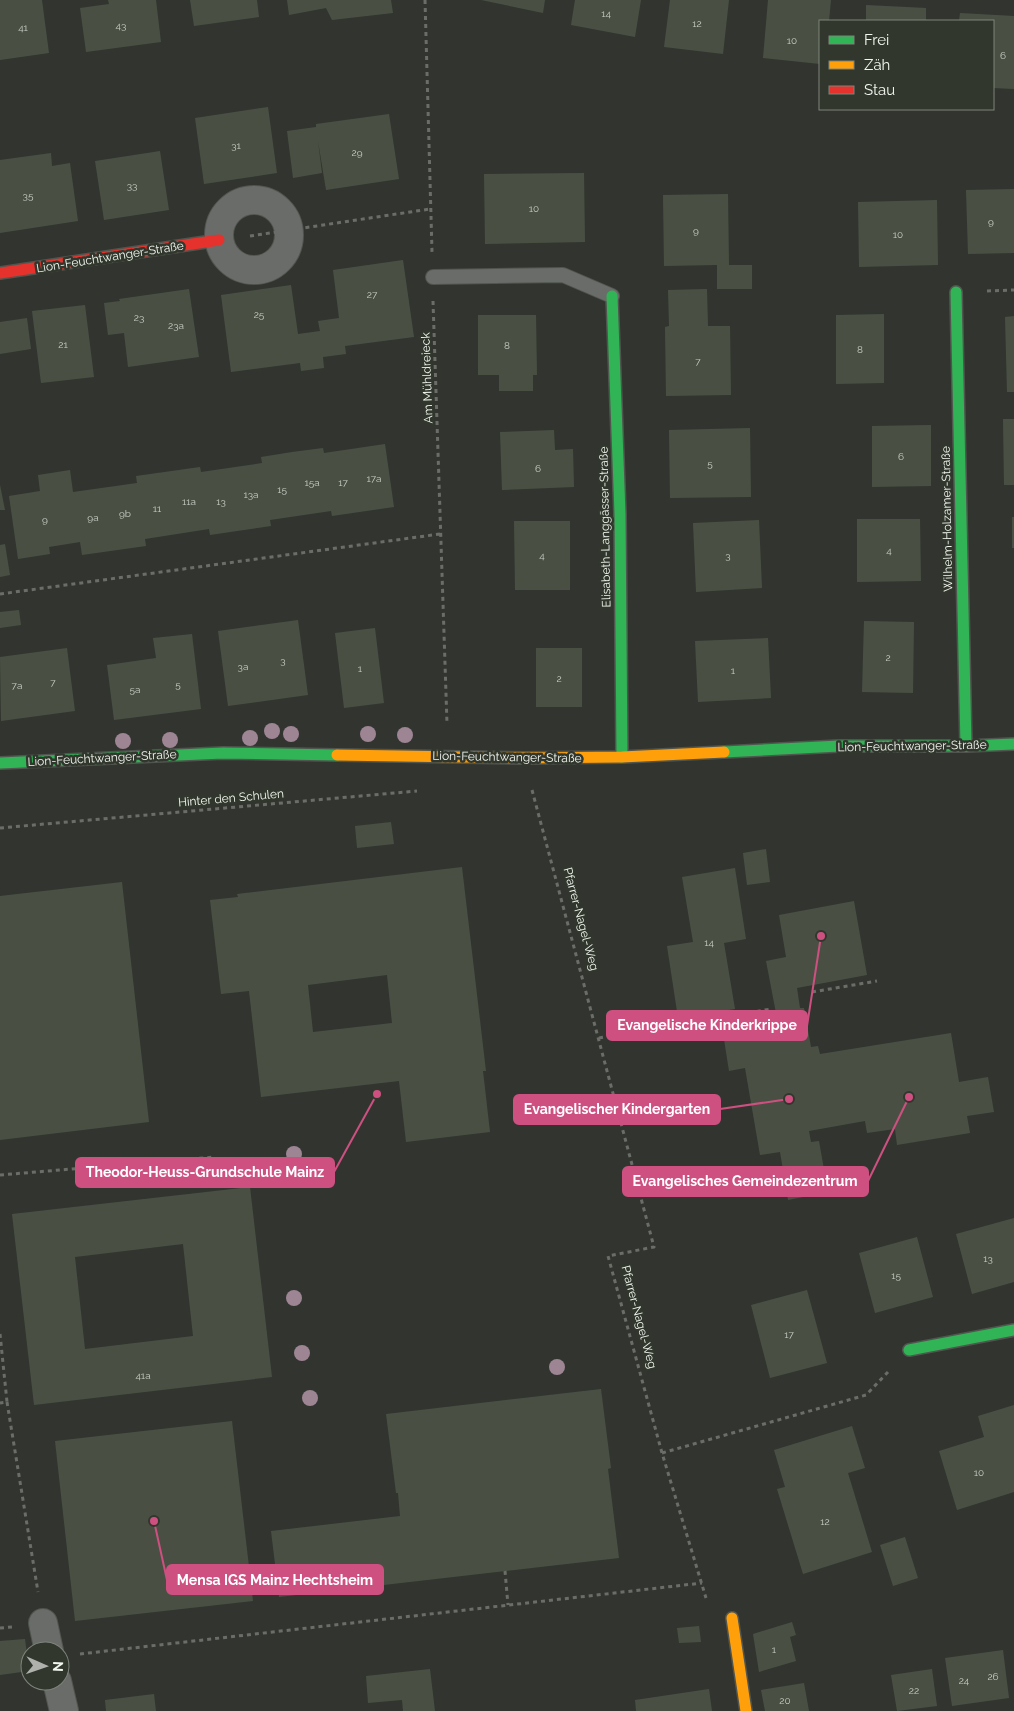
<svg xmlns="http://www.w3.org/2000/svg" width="1014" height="1711" font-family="Raleway,sans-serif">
	<rect width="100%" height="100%" fill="#32352f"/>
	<!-- building -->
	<path fill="#495043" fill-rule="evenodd" d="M0,0H42L49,53L0,60Z
		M108,0H156L161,42L86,52L80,8L109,4Z
		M190,0H257L259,17L194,26Z
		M287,0H391L393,13L332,20L326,8L289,15Z
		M481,0H545L543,13Z
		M575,0H641L635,37L571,25Z
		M670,0H729L723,54L664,47Z
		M768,0H831L829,21H820V64L763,58Z
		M866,5L926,8V21H866Z
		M960,13L1014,16V89L993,88V21H959Z
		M268,107L277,173L204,184L195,118Z
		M389,114L399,179L326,190L318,141L322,173L293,178L287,131L316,127V124Z
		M160,151L169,210L104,220L95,161Z
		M51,153L52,166L70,163L78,221L0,233V160Z
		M584,173L585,242L485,244L484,174Z
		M1014,189V253L968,254L966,190Z
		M728,194L729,265H752V289H717V265L664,266L663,195Z
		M937,200L938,265L859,267L858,202Z
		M403,260L414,337L345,346L346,354L323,357L324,368L301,371L300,363L231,372L221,295L291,285L298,334L320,331L318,321L339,318L333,270Z
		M189,289L199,357L128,367L124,333L108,335L104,303L120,301L119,299Z
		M707,289L708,326H730L731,395L666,396L665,327L669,326L668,290Z
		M85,305L94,377L41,383L32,311Z
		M884,314V383L836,384V315Z
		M478,315H536L537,375H533V391H499V375H478Z
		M1014,316V392H1007L1005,317Z
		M27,318L31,349L0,354V322Z
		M1003,419H1014V485H1004Z
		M931,425V486L872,487V426Z
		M750,428L751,497L670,498L669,430Z
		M554,430L555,450L573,449L574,487L502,490L500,432Z
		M385,444L394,507L332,516L331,511L270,520L271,526L210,535L209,529L145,539L146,546L82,555L80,542L49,547L50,554L18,559L9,496L40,491L38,475L70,470L73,492L137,483L136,476L200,467L201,472L262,463L261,457L292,452L323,448L324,453Z
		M0,485L5,510H0Z
		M1012,517H1014V548H1012Z
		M857,519H920L921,581L857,582Z
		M759,520L762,588L696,592L693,523Z
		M514,521H570V590H515Z
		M5,544L10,575L0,577V545Z
		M19,610L21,625L0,628V612Z
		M298,620L308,695L228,706L218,631Z
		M864,621L914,622L913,693L862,692Z
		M375,628L384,703L344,708L335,633Z
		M192,634L201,709L114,720L107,665L156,658L153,638Z
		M768,638L771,698L698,702L695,641Z
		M67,648L75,711L1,721L0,657Z
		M536,648H582V707H536Z
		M391,822L394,844L357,848L355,826Z
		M766,849L770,882L747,885L743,853Z
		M462,867L486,1071H483L490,1132L406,1142L399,1081L261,1097L249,991L221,994L210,900L238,897L237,894ZM387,975L392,1023L313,1032L308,985Z
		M735,868L746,939L724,943L735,1009L678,1018L667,946L693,942L682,877Z
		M122,882L149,1122L0,1140V896Z
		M854,901L867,975L797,988L800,1008H804L811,1047L818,1046L820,1054L951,1033L959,1082L988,1077L994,1112L967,1116L970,1133L897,1145L895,1129L867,1133L865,1121L809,1131L811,1142L819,1141L828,1192L788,1200L780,1152L760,1155L745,1068L729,1071L723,1033L775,1024L773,1013H776L766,961L786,957L779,915Z
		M250,1187L272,1377L34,1405L12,1214ZM183,1244L193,1336L85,1349L75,1257Z
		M1014,1218V1282L972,1294L956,1234Z
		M917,1237L933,1297L875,1313L859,1253Z
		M807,1290L827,1363L770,1378L751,1305Z
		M601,1389L611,1468L608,1469L619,1558L279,1597L271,1531L400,1516L398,1493H396L386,1414Z
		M1014,1405V1492L957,1510L939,1451L984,1437L978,1416Z
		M232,1421L253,1601L75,1621L55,1441Z
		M852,1426L865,1468L848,1473L872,1552L803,1574L777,1489L785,1487L774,1450Z
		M905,1537L918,1578L893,1586L880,1545Z
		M792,1622L796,1635L790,1637L796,1661L759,1672L753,1634Z
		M699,1626L701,1642L679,1643L677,1628Z
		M25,1639L29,1671L0,1675V1641Z
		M1003,1650L1009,1698L952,1706L945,1658Z
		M430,1669L435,1711H403L402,1700L368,1703L366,1676Z
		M932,1669L937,1706L897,1711L891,1675Z
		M804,1683L809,1711H765L761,1690Z
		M709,1689L712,1711H636L635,1700Z
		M154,1694L156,1711H106L105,1700Z"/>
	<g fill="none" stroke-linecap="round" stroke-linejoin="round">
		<defs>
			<path id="lane" d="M433,277L563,275L612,296"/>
			<path id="street" d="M219 235a35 35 0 1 1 70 0a35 35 0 1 1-70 0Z
				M43,1623L49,1651
				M57,1681L64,1711"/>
			<path id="fast" d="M956,292L966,746
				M612,296L620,514L622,757
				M724,752L839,746H966L1014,744
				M0,763L223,753L337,755
				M909,1350L1014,1330"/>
			<path id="slow" d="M337,755L524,758L622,757L724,752
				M732,1618L746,1711"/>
			<path id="jam" d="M0,273L219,240"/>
		</defs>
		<!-- lane casing -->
		<use href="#lane" stroke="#51554f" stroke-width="16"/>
		<!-- street casing -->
		<use href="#street" stroke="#51554f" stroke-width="30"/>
		<!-- fast casing -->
		<use href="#fast" stroke="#51554f" stroke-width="14"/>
		<!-- slow casing -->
		<use href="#slow" stroke="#51554f" stroke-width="14"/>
		<!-- jam casing -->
		<use href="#jam" stroke="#51554f" stroke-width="14"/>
		<!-- path -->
		<path stroke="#6b6d69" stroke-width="3" stroke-dasharray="4 4" stroke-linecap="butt" d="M425,0L432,252
			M250,236L430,209
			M987,291L1014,290
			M433,301L447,724
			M0,594L440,534
			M532,790L654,1247L608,1256L662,1453L706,1598
			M0,828L417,791
			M812,992L877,981
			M599,1038L771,1009
			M0,1175L215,1157
			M0,1334L7,1402L0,1403
			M7,1402L38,1592
			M662,1453L866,1395L888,1372
			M505,1571L508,1605
			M0,1628L12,1627
			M80,1654L702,1583"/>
		<!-- lane -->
		<use href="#lane" stroke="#6a6c69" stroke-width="14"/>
		<!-- street -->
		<use href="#street" stroke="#6a6c69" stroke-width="28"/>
		<!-- fast -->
		<use href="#fast" stroke="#30b455" stroke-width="11"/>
		<!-- slow -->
		<use href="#slow" stroke="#ff9f0a" stroke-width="11"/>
		<!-- jam -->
		<use href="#jam" stroke="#e5322d" stroke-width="11"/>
	</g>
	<!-- trees -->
	<g fill="#9e8594">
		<circle cx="272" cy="731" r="8"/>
		<circle cx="291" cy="734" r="8"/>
		<circle cx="368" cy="734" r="8"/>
		<circle cx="405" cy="735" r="8"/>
		<circle cx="250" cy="738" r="8"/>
		<circle cx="170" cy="740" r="8"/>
		<circle cx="123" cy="741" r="8"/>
		<circle cx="294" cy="1154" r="8"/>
		<circle cx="294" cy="1298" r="8"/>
		<circle cx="302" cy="1353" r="8"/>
		<circle cx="557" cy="1367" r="8"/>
		<circle cx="310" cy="1398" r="8"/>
	</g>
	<g text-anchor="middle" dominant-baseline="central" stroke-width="5" stroke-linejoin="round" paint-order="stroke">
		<!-- number labels -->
		<g font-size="10" fill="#c8ccc4">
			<text x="606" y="13">14</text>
			<text x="697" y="23">12</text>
			<text x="121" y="25">43</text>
			<text x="23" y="27">41</text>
			<text x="792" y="40">10</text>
			<text x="1003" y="55">6</text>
			<text x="236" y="145">31</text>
			<text x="357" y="152">29</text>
			<text x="132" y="185">33</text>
			<text x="28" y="195">35</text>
			<text x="534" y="208">10</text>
			<text x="991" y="221">9</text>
			<text x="696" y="230">9</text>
			<text x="898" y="234">10</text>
			<text x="372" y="294">27</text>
			<text x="259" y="314">25</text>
			<text x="139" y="317">23</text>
			<text x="176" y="325">23a</text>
			<text x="63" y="344">21</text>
			<text x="507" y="345">8</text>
			<text x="860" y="349">8</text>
			<text x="698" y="361">7</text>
			<text x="901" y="456">6</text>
			<text x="710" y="463">5</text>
			<text x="538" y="468">6</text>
			<text x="374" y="478">17a</text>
			<text x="312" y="482">15a</text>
			<text x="343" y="482">17</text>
			<text x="282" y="489">15</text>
			<text x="251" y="494">13a</text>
			<text x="189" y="501">11a</text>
			<text x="221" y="501">13</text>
			<text x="157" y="508">11</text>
			<text x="125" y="513">9b</text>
			<text x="93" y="517">9a</text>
			<text x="45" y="519">9</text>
			<text x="889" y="550">4</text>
			<text x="542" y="555">4</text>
			<text x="728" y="555">3</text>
			<text x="888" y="657">2</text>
			<text x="283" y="660">3</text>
			<text x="243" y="666">3a</text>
			<text x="360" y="668">1</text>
			<text x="733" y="670">1</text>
			<text x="559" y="678">2</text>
			<text x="53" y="682">7</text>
			<text x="178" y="684">5</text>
			<text x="17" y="685">7a</text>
			<text x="135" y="689">5a</text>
			<text x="709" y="942">14</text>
			<text x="988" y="1258">13</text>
			<text x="896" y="1275">15</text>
			<text x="789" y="1334">17</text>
			<text x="143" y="1375">41a</text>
			<text x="979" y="1472">10</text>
			<text x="825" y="1521">12</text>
			<text x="774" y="1649">1</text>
			<text x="993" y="1676">26</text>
			<text x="964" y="1680">24</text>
			<text x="914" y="1690">22</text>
			<text x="785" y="1700">20</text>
		</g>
		<!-- street labels -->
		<g font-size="12" fill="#f2f6ef" stroke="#31372d">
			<text transform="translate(110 257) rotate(-9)">Lion-Feuchtwanger-Straße</text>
			<text transform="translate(427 378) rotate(-92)">Am Mühldreieck</text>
			<text transform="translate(947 519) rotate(-91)">Wilhelm-Holzamer-Straße</text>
			<text transform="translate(605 527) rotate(-91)">Elisabeth-Langgässer-Straße</text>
			<text transform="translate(912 746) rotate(-1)">Lion-Feuchtwanger-Straße</text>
			<text transform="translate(507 757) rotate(1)">Lion-Feuchtwanger-Straße</text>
			<text transform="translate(102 758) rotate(-3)">Lion-Feuchtwanger-Straße</text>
			<text transform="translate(231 798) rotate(-5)">Hinter den Schulen</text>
			<text transform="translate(581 919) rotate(75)">Pfarrer-Nagel-Weg</text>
			<text transform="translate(639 1317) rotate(75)">Pfarrer-Nagel-Weg</text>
		</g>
	</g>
	<!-- callouts -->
	<path fill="none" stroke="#ce5080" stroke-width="2" d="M821 936L807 1026M789 1099L720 1109M377 1094L334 1172M909 1097L868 1181M154 1521L167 1580"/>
	<g fill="#ce5080" stroke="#31372d" stroke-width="2">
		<circle cx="821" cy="936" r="5"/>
		<circle cx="789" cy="1099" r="5"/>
		<circle cx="377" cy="1094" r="5"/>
		<circle cx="909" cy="1097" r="5"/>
		<circle cx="154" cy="1521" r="5"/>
	</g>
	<g fill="#ce5080" stroke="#ce5080" stroke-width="2">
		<rect x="607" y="1011" width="200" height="29" rx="5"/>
		<rect x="514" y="1095" width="206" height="29" rx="5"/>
		<rect x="76" y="1158" width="258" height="29" rx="5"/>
		<rect x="623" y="1167" width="245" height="29" rx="5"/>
		<rect x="167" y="1565" width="216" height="29" rx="5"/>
	</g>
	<g font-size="14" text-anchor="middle" font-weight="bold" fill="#fff">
		<text x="707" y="1030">Evangelische Kinderkrippe</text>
		<text x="617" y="1114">Evangelischer Kindergarten</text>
		<text x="205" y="1177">Theodor-Heuss-Grundschule Mainz</text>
		<text x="745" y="1186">Evangelisches Gemeindezentrum</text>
		<text x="275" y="1585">Mensa IGS Mainz Hechtsheim</text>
	</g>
	<!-- legend -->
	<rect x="819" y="20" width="175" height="90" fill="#31372d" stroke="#7e837b"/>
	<rect x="829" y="36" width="25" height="8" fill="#30b455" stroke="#7e837b"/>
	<text x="864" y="45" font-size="15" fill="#f2f6ef">Frei</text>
	<rect x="829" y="61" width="25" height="8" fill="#ff9f0a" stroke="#7e837b"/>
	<text x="864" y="70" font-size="15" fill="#f2f6ef">Zäh</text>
	<rect x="829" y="86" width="25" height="8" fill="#e5322d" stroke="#7e837b"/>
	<text x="864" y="95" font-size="15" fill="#f2f6ef">Stau</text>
	<!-- north arrow -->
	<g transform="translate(45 1666) rotate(92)"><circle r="24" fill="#31372d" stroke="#7e837b"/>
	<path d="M0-4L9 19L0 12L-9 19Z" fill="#afb2ac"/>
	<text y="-8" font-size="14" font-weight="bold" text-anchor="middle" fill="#f2f6ef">N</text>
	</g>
</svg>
